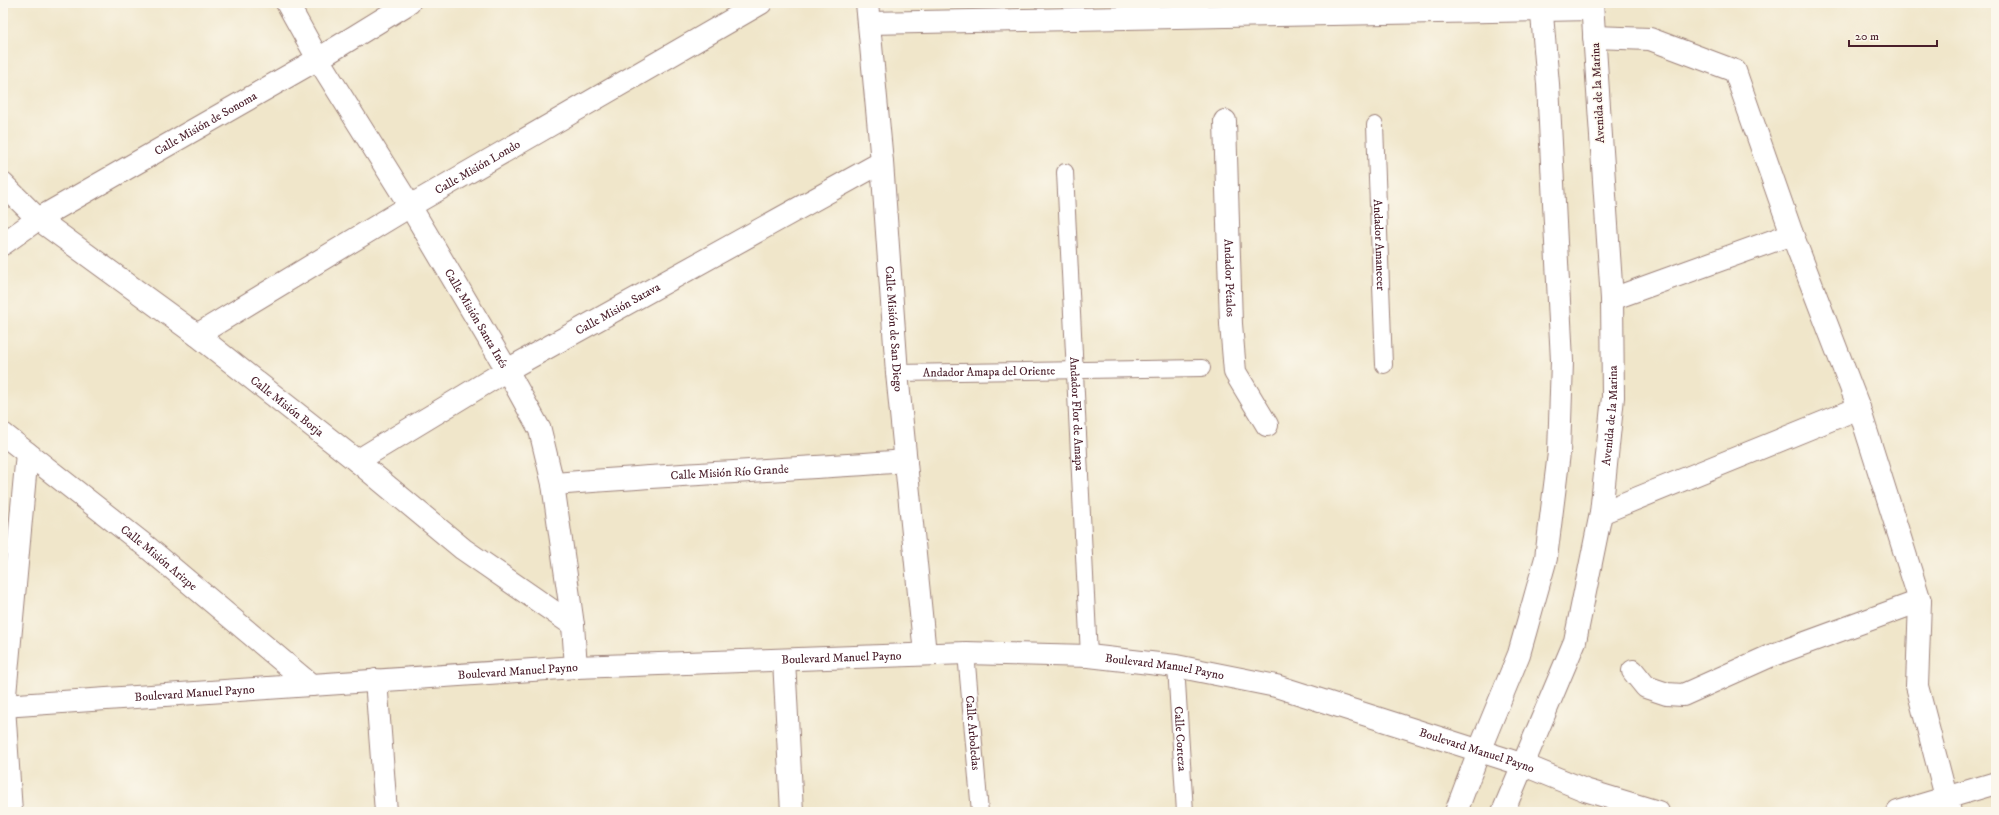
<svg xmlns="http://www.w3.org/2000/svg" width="1999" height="815" font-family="'IM FELL DW Pica',serif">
	<rect width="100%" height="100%" fill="#fbf7ec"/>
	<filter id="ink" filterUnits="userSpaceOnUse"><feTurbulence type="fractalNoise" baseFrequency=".025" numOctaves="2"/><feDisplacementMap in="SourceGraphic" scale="8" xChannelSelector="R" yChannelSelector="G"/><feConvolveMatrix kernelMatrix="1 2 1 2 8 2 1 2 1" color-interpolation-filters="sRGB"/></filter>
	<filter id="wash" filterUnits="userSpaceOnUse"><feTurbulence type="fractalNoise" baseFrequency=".012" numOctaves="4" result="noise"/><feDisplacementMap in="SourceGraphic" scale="16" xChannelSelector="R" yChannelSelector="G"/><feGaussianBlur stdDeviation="0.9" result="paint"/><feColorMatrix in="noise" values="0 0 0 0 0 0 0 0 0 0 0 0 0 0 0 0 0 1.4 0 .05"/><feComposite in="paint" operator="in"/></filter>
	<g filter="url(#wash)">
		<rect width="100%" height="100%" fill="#f0e6ca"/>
	</g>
	<g filter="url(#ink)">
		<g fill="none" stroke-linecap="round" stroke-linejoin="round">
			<defs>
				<g id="lane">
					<path id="s1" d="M1375,125L1384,365"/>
					<path id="s2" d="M1065,172L1089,656"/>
					<path id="s3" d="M897,373L1202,368"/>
					<path id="s4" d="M966,653L980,812"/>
					<path id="s5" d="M1176,666L1185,812"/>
				</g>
				<g id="street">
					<path id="s6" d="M287,3L318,59L410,206L507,370L540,430L553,484L573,625L576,667"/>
					<path id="s7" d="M867,3L882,162L897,373L925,654"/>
					<path d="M869,23L1592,9"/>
					<path d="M1594,37L1650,39L1735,71L1792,234L1859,408L1920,601L1917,686L1950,812"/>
					<path id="s8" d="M1225,121L1231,324L1235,372L1267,425"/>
					<path id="s9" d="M3,184L38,219L197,335L357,461L463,549L573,625"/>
					<path id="s10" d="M3,244L38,219L318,59L409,3"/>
					<path d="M1612,299L1792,234"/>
					<path id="s11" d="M197,335L410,206L761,3"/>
					<path id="s12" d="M3,434L147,547L311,685"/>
					<path id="s13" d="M357,461L507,370L882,162"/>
					<path id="s14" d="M553,484C670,474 788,470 906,461"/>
					<path d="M1601,513L1859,408"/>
					<path d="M784,660L792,812"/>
					<path d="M1633,671L1646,687L1667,694L1683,695L1770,656L1920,601"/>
					<path d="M376,680L386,812"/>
					<path id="s15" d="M3,706L576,667L966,653L1089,656L1176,666L1276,686L1524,765L1585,790L1658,812"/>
					<path d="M11,812L4,706L27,453"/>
					<path d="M1456,812L1479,751L1519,654L1546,558L1559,453L1562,361L1548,84L1541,3"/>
					<path id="s16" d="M1503,812L1575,641L1601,513L1613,397L1612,299L1592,3"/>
					<path d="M1898,812L1996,783"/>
				</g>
			</defs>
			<!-- lane casing -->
			<use href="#lane" stroke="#9d827a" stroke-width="18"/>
			<!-- street casing -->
			<use href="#street" stroke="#9d827a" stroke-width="24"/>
			<!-- lane -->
			<use href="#lane" stroke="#fff" stroke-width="16"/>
			<!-- street -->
			<use href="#street" stroke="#fff" stroke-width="22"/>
		</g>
	</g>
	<g text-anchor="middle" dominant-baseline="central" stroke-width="3" stroke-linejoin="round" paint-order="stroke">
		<!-- street labels -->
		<g font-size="12" fill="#4a1f2b" stroke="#fbf7ec">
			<text transform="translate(1598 93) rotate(-93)">Avenida de la Marina</text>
			<text stroke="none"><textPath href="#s10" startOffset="236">Calle Misión de Sonoma</textPath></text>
			<text stroke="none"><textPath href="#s11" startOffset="327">Calle Misión Londo</textPath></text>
			<text stroke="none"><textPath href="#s1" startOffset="120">Andador Amanecer</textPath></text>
			<text stroke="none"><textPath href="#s8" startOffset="157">Andador Pétalos</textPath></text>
			<text stroke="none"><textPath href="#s13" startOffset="302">Calle Misión Satava</textPath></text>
			<text stroke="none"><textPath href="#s6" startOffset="368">Calle Misión Santa Inés</textPath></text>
			<text stroke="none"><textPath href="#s7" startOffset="327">Calle Misión de San Diego</textPath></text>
			<text stroke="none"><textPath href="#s3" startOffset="92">Andador Amapa del Oriente</textPath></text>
			<text stroke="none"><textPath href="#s9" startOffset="361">Calle Misión Borja</textPath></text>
			<text stroke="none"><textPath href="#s2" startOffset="242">Andador Flor de Amapa</textPath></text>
			<text stroke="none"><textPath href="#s16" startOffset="414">Avenida de la Marina</textPath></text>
			<text stroke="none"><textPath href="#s14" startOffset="177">Calle Misión Río Grande</textPath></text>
			<text stroke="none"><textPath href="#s12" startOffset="199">Calle Misión Arizpe</textPath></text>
			<text stroke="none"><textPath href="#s15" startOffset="840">Boulevard Manuel Payno</textPath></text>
			<text stroke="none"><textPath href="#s15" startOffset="1164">Boulevard Manuel Payno</textPath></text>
			<text stroke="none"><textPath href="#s15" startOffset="516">Boulevard Manuel Payno</textPath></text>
			<text stroke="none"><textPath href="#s15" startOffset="192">Boulevard Manuel Payno</textPath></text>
			<text stroke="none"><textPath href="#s4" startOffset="80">Calle Arboledas</textPath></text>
			<text stroke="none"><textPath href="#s5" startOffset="73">Calle Corteza</textPath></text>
			<text stroke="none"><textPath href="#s15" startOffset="1488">Boulevard Manuel Payno</textPath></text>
		</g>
	</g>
	<!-- margin -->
	<rect width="1999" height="815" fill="none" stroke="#fbf7ec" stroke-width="16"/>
	<!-- scale -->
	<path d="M1849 40v6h88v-6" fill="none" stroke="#4a1f2b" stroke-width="2"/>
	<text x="1855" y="40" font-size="12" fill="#4a1f2b" stroke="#fbf7ec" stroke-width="3" paint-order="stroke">20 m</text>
</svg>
